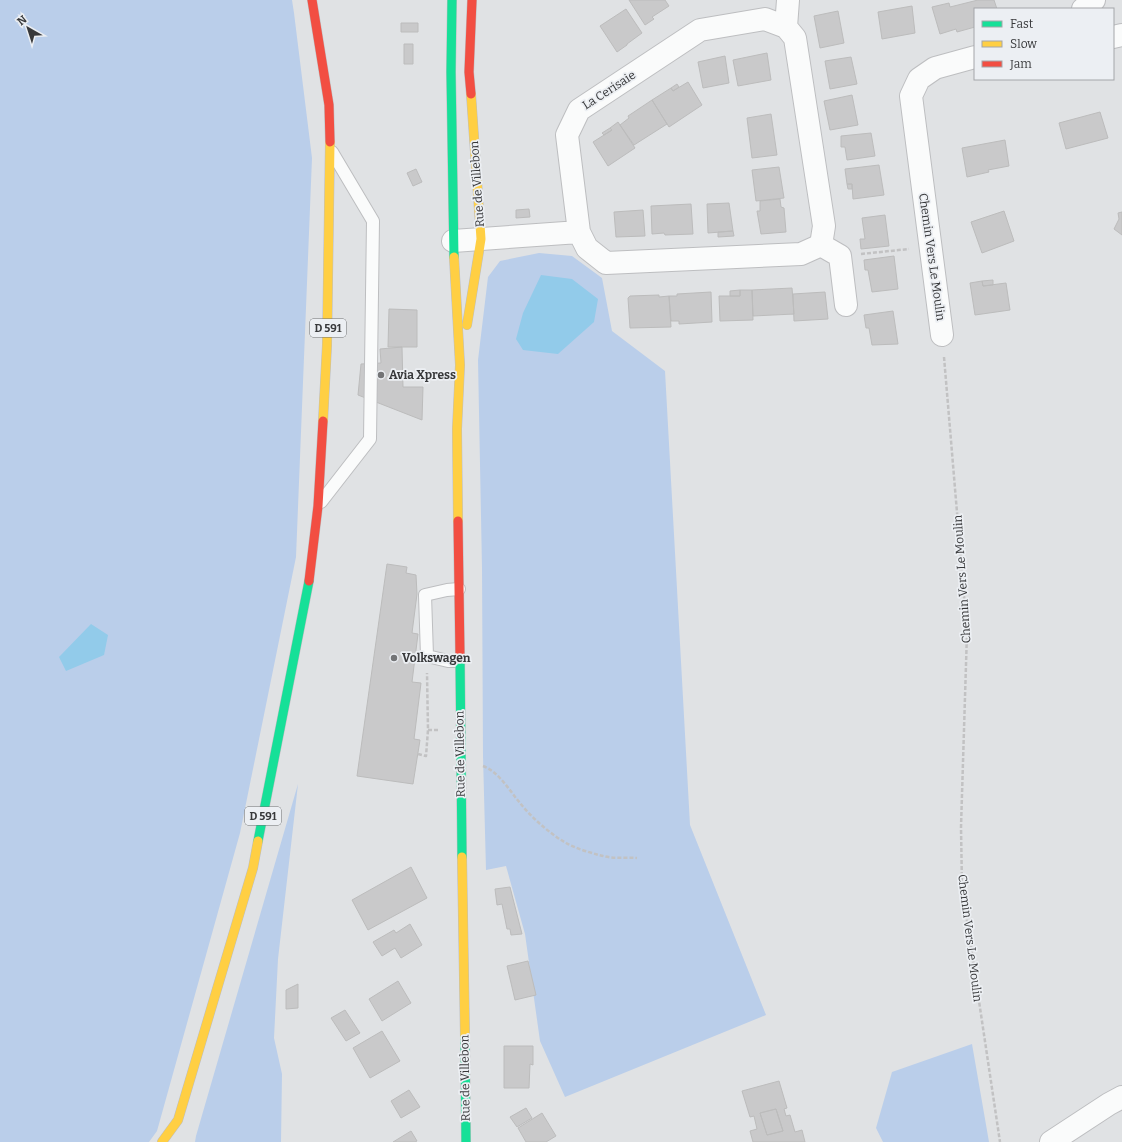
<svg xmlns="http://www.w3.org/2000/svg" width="1122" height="1142" font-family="Bitter,serif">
	<rect width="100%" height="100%" fill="#e0e2e4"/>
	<!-- green -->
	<path fill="#baceea" d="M0,0H292L294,13L312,158L296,557L240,833L157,1131L149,1142H0Z
		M539,253L572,256L602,278L612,331L665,371L690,825L766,1015L565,1097L540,1041L525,934L506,866L486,870L483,756L482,568L478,360L488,277L500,261Z
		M298,784L278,959L274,1038L282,1074L281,1142H195L196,1136Z
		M972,1044L989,1142H883L876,1128L892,1072Z"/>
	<!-- water -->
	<path fill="#92cbea" d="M541,275L572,279L598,299L594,322L558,354L523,350L516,339L523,313Z
		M91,624L108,635L104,655L66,671L59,657Z"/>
	<!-- building -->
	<path fill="#c9c9ca" stroke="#bcbcbc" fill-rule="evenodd" d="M629,0H665L669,6L652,17L654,19L645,25Z
		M978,0H994L997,9H975V27L957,32L956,29L940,34L932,7L949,3L950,7Z
		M912,6L915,33L882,39L878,12Z
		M626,9L642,33L627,44V45L617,52L600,26Z
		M838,11L844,43L820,48L814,16Z
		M401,23H418V32H401Z
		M404,44H413V64H404Z
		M767,53L771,80L738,86L733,60Z
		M725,56L729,83L703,88L698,62Z
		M851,57L857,84L830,89L825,61Z
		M688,82L702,105L669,127L652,100L671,88L673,91Z
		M677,84L679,87L673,91L671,88Z
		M852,95L858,125L830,130L824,101Z
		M652,100L667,124L634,145L620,125L629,118L628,116Z
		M1100,112L1108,138L1066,149L1059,123Z
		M771,114L777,155L752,158L747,118Z
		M618,122L635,148L608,166L593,142L612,130L610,128Z
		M610,128L612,130L604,135L602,133Z
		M871,133L875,156L847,160L845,147H841V136Z
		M1005,140L1009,166L988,170L989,172L967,177L962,148Z
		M879,165L884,195L853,199L852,184H847L845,169Z
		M779,167L784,198L756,201L752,170Z
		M416,169L422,182L413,186L407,173Z
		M847,184H852V189H848Z
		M780,199L781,207L784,208L786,232L761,234L757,211H760V201Z
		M729,203L733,231L708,233L707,204Z
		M691,204L693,234L665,235L664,233L652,234L651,206Z
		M529,209L530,217L516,218V210Z
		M643,210L645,236L616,237L614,212Z
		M1004,211L1014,241L982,253L971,222Z
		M1122,212V235L1114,229L1119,219L1118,213Z
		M885,215L889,246L861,249L860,239H865L862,218Z
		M733,231L734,236L718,237V232Z
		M894,256L898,289L872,292L868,270H865L864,260Z
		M993,280V285L983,286L982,281Z
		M982,281L983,286L1006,283L1010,310L975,315L970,283Z
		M792,288L794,314L753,316L752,290Z
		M740,290V296H730V291Z
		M740,290H752L753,320L720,321L719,296H740Z
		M711,292L712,322L679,324V321H671L669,296H677V294Z
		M825,292L828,319L794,321L793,294Z
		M659,295V297L669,296L671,327L630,328L628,298L630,296Z
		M389,309L417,310V347H388Z
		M893,311L898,344L872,345L869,328H866L864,315Z
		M402,347L403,387H423L422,420L358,395L361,364L381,363L380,349Z
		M387,564L407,567L406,573L416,575L417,594L412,633L418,634L412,682L421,683L414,739L420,740L413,784L357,776Z
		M411,867L427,898L368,930L352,900Z
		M510,887L522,934L511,935L510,929H507L502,904L497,905L495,889Z
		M410,924L422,945L401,958L395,948L382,956L373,942L394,930L396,933Z
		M528,961L536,995L515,1000L507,966Z
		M398,981L411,1003L382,1021L369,999Z
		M298,984V1008L286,1009V990Z
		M345,1010L360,1033L346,1041L331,1018Z
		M382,1031L400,1061L370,1078L353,1048Z
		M504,1046H533V1065L530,1064L529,1088H504Z
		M779,1081L787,1108L784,1109L786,1116L790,1115L795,1132L802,1130L805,1142H753L750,1131L757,1129L754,1116L750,1117L742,1091ZM776,1109L783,1131L767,1135L760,1113Z
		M409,1090L420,1107L401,1118L391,1101Z
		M526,1108L532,1118L517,1127L510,1117Z
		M776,1109L783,1131L767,1135L760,1113Z
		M542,1113L556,1136L546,1142H526L518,1128Z
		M411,1131L417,1141L415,1142H393Z"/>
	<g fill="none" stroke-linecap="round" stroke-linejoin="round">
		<defs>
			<path id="lane" d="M321,502L370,439L373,221L332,152
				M459,589L447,590L425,595L427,656L448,661H459"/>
			<path id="street" d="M1083,9L1094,0
				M765,19L786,27L795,38L824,226L821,245L801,254L606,263L587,248L579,232L567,135L579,110L700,30Z
				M786,27L788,0
				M1113,37L1122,35
				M453,241L579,232
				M821,245L840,256L846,305
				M942,335L911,96L919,79L935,68L975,57
				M1051,1142L1109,1104L1122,1097"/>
			<path id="fast" d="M452,0L451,72L454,257
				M460,656L462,857
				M258,841L309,581
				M465,1037L466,1142"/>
			<path id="slow" d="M454,257L460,365L457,429L458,521
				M467,325L481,239L471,94
				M323,421L327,345L330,142
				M462,857L465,1037
				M162,1142L178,1120L253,868L258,841"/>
			<path id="jam" d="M312,0L329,105L330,142
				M471,94L469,72L472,0
				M458,521L460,656
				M309,581L318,506L323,421"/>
		</defs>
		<!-- lane casing -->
		<use href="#lane" stroke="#bdbec0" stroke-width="14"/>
		<!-- street casing -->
		<use href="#street" stroke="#bdbec0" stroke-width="24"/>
		<!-- fast casing -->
		<use href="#fast" stroke="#bdbec0" stroke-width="10"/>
		<!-- slow casing -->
		<use href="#slow" stroke="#bdbec0" stroke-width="10"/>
		<!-- jam casing -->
		<use href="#jam" stroke="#bdbec0" stroke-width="10"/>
		<!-- path -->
		<path stroke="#c2c2c3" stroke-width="2.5" stroke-dasharray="4 2" stroke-linecap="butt" d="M861,254L909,249
			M944,357L967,632L961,827L962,887L1000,1142
			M428,730H440
			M418,754L426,756L428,730L427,673
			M483,766C499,772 509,790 520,803C532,818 549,833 566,843C577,849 591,853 603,856C614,859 626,857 637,858"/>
		<!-- lane -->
		<use href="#lane" stroke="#fafbfb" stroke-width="12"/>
		<!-- street -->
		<use href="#street" stroke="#fafbfb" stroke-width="22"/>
		<!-- fast -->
		<use href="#fast" stroke="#16e098" stroke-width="9"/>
		<!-- slow -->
		<use href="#slow" stroke="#ffcf43" stroke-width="9"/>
		<!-- jam -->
		<use href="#jam" stroke="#f24e42" stroke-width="9"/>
	</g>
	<!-- markers -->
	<g fill="#737476" stroke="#eceff3" stroke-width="1.5">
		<circle cx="381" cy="375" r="4"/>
		<circle cx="394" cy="658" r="4"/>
	</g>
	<g text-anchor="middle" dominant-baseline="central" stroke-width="3.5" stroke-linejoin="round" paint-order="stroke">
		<!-- shield labels -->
		<g fill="#eceff3" stroke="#6e7072" stroke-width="1">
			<rect x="310" y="319" width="36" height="18" rx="3"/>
			<rect x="245" y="807" width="36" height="18" rx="3"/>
		</g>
		<g font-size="11" font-weight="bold" fill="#38393b">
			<text x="328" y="328">D 591</text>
			<text x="263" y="816">D 591</text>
		</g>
		<!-- street labels -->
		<g font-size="12" fill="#38393b" stroke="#eceff3">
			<text transform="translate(609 90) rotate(-33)">La Cerisaie</text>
			<text transform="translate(477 184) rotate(-94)">Rue de Villebon</text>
			<text transform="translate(932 257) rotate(82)">Chemin Vers Le Moulin</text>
			<text transform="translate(962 579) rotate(-94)">Chemin Vers Le Moulin</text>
			<text transform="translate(460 754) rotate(-91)">Rue de Villebon</text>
			<text transform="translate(970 938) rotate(83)">Chemin Vers Le Moulin</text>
			<text transform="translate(465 1078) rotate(-91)">Rue de Villebon</text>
		</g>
		<!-- poi labels -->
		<g font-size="12" font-weight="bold" fill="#38393b" stroke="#eceff3" text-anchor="start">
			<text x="389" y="375">Avia Xpress</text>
			<text x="402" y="658">Volkswagen</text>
		</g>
	</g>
	<!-- legend -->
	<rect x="974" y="8" width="140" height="72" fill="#eceff3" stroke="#a4a6a9"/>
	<rect x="982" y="21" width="20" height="6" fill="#16e098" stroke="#a4a6a9"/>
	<text x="1010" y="28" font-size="12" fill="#38393b">Fast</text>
	<rect x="982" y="41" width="20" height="6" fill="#ffcf43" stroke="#a4a6a9"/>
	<text x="1010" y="48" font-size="12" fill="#38393b">Slow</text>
	<rect x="982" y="61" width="20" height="6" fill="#f24e42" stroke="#a4a6a9"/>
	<text x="1010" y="68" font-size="12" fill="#38393b">Jam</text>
	<!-- north arrow -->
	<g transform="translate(28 28) rotate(321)" stroke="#eceff3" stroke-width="3" paint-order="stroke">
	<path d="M0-3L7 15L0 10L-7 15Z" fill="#38393b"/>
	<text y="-6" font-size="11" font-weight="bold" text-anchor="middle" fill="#38393b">N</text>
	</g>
</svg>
